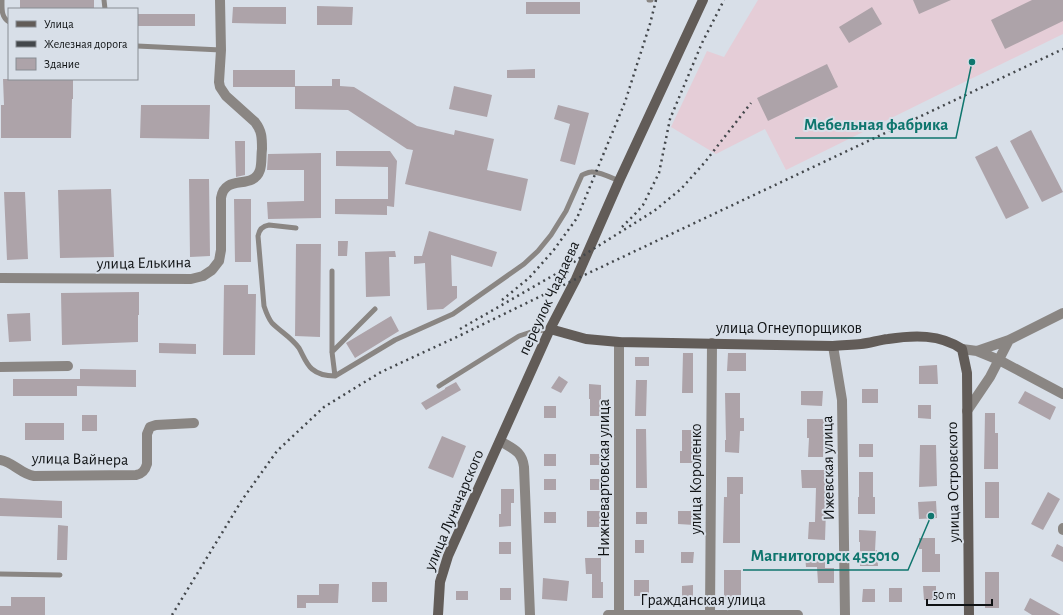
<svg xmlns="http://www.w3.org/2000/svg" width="1063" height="615" font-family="'Alegreya Sans',sans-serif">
	<rect width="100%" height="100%" fill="#d8dfe8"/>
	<!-- industrial -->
	<path fill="#e5cdd7" d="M758,0H1063V34L950,89L786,170L765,129L716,154L671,127L707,51L724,57Z"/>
	<!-- building -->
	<path fill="#ada3a9" d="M20,0H94V9H20Z
		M913,0H951L919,14Z
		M1032,0H1063V21L1005,49L991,20Z
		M526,2H580V14H526Z
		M317,6L353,7L352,25H317Z
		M233,7H286V24L232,23Z
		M872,7L882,24L849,43L839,27Z
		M137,14H195V26H137Z
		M827,64L838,87L768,121L757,98Z
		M535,69V78H507V70Z
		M233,70H295V86H332V79H340V86L354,87L417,126L454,135L455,130L494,139L487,170L528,179L521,211L405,184L413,150L407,149L348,110L295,109V87H233Z
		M3,79H73V99H72L71,138H1V105H4Z
		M454,86L492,95L487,117L449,109Z
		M141,105H210L209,139L140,138Z
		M558,105L589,113L575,165L560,161L570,124L554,119Z
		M1031,130L1063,192L1042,202L1010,141Z
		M235,141H245V175L236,177Z
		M997,146L1029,208L1006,219L975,157Z
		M336,151H390L397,161L394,207L387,206V215L335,214V199H388V167L336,166Z
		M321,153V218L268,219L267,202L304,201V170H267L268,154Z
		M189,179H209L210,256L190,257Z
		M111,189L114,257L60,258L58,190Z
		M4,192H25L28,259L7,260Z
		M234,199H251V262H235Z
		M429,231L497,252L492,267L451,255L452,286H457V298L443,309L427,310L425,263L414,264V256H422Z
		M338,241H348L347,256H338Z
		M296,244H321L320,337L295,336Z
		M395,251L396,257H389L390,296L366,297L365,252Z
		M224,285H248V294H256L255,355H223Z
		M139,292V315H138V342L62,345L61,293Z
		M30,313L31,341L9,342L7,314Z
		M391,316L399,331L355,358L346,343Z
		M159,343L196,344V354L159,353Z
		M683,353H693V393H682Z
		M728,353H746V371H727Z
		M635,357H649V366H635Z
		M937,365L938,384H919V366Z
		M80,369L136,370V387L77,386V396H13V379H80Z
		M559,376L568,382L561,393L551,388Z
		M636,380H647L646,416H635Z
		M456,382L461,390L426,410L421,403L445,389V388Z
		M589,384L601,385V416H590V399H589Z
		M862,389H878V403H862Z
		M801,391H823L822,406L801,405Z
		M1025,391L1056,407L1050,420L1018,403Z
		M725,393H740V418H744V431H740L739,453L725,452V440H726Z
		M918,405H931V419L918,418Z
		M544,406H556V418H544Z
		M985,413H995V433H998V469H984Z
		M82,415H97V431H82Z
		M807,419H825V437H824L823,457H808L809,438H807Z
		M25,423H64V440H25Z
		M636,429H646L647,488H636Z
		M682,430H693V463H680V451H682Z
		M442,436L466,446L453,478L428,468Z
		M859,444H873V457H859Z
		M920,445H936L937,486L919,487Z
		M544,454H556V466H544Z
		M590,454H601V465H590Z
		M801,470H828V495H831V510H826L825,540L808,539L809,522H815L816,488H802Z
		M859,472H873V497H875V514H858V497H859Z
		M727,477H743V494H740V543H723L724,497H727Z
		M544,479H556V490H544Z
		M590,479H601V490H590Z
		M985,482H999V518H985Z
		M501,489H514V503H511V526L499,527V514H501Z
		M1048,492L1060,499L1043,530L1031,524Z
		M0,498L62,501V518L0,516Z
		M936,501L937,518L919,519L918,502Z
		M587,511H602V527H587Z
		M678,511H694V525L678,524Z
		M544,512H556V523H544Z
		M636,512H647V524H636Z
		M58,525L68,526L67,560H57Z
		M859,530L876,531L875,551L877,550L878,566H860V542H859Z
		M919,538H935V554H940V572H922V549H919Z
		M635,540H644V553H635Z
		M499,542H511V554H499Z
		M1057,544L1063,547V562L1051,556Z
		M681,552H694L693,563H681Z
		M825,555V568H834V583H818L817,567H806L805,556Z
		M585,558H601V582H603V598H592V574H586Z
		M724,570H741V599H724Z
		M985,572H999V608H985Z
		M543,578L569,581L567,601L542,599Z
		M634,580H649V596H634Z
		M372,582H387V602H372Z
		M319,584H339L338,603H306V608H297V595H319Z
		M693,585V598H682V586Z
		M923,586H936V600H924Z
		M500,588H511V600H500Z
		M889,588H902V602H889Z
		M863,589H875V602H862Z
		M456,591H468V600H456Z
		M11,597H45V615H0V606H11Z
		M1030,598L1061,615H1032L1024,610Z"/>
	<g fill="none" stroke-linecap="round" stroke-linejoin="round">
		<!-- lane -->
		<path stroke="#8a8683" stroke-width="5" d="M2,0C2,9 1,17 9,22
			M104,0L105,9
			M649,0H651
			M137,46L221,50
			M296,228L269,225C262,226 259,230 258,236L264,306C266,312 268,318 272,323C281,332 291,337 299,348C303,355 306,364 312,369C319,375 326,376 335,376
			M332,271V352L335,376L395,340L453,314L524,264L538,251L551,235L566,211L582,175C585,174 588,172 591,172C599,171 612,178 619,181
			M332,352L375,309
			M439,386L519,336L531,332L550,329
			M0,574L60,575"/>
		<!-- street -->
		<path stroke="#8a8683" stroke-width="10" d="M0,278L191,279L203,276L212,270L219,261L221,250V198C225,173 253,191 260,170C262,164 261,156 262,149C262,138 262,131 255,122L226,96L220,87L219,82L221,50L220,0
			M619,342V614
			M833,346L842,400L845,615
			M962,349L977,351L999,360L1063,394
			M977,351L1009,340L1063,313
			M0,367L68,366
			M967,411L990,377L1009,340
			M500,441C513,449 522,451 524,467L530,615
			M0,460C13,462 21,474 34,476L136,475C142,474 145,471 147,464V434L150,427L156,425L194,423
			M1063,528V530
			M710,614L712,343
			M608,615H798"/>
		<!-- secondary -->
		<path stroke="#625c58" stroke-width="10" d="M550,329L586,339L619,342L833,346C842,345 852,345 861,344C870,343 879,340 888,339C914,335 940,334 962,349L967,373L969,615
			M438,615L440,582L448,556L550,329L576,279L619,181L703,0"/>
		<!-- rail -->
		<path stroke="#43474b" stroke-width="2.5" stroke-dasharray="2 4" stroke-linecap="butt" d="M622,227L635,214L643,205L659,173L670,119L702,43L724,0
			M502,300L529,278L553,251L577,218L625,102L650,24L656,0
			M460,329L561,271L587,253L654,211L681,189L705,162L751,103
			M172,615L242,500L277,451L324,407L381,372L461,335L576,279L1063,49"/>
	</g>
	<g text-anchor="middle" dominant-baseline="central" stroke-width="4" stroke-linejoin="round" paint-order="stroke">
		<!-- street labels -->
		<g font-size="16" fill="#0f1214" stroke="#d8dfe8">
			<text transform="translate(144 263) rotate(-1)">улица Елькина</text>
			<text transform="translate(549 298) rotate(-65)">переулок Чаадаева</text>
			<text x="789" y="328">улица Огнеупорщиков</text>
			<text transform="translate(80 459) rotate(1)">улица Вайнера</text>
			<text transform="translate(828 468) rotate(-91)">Ижевская улица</text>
			<text transform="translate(604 478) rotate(-90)">Нижневартовская улица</text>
			<text transform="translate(696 479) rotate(-90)">улица Короленко</text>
			<text transform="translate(953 482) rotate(-91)">улица Островского</text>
			<text transform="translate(454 510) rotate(-67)">улица Луначарского</text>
			<text x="703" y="600">Гражданская улица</text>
		</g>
	</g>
	<!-- callouts -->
	<path fill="none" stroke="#0f766e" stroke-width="1.5" d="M972 62L956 138H795M931 516L908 570H743"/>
	<g fill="#0f766e" stroke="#d8dfe8" stroke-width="1.5">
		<circle cx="972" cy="62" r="4"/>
		<circle cx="931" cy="516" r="4"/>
	</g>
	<g font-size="17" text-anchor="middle" font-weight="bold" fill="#0f766e" stroke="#d8dfe8" stroke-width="4" stroke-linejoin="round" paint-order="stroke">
		<text x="876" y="130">Мебельная фабрика</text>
		<text x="825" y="561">Магнитогорск 455010</text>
	</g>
	<!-- legend -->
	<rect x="8" y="8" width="130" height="72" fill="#d8dfe8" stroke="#888d93"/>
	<rect x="16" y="21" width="20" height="6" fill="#625c58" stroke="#888d93"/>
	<text x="44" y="28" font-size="12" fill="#0f1214">Улица</text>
	<rect x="16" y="41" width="20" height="6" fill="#43474b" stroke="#888d93"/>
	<text x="44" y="48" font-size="12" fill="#0f1214">Железная дорога</text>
	<rect x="16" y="58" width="20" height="12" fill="#ada3a9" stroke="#888d93"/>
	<text x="44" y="68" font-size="12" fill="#0f1214">Здание</text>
	<!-- scale -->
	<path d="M927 599v6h65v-6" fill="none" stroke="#0f1214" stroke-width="2"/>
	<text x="933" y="599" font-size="12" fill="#0f1214" stroke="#d8dfe8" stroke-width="3" paint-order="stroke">50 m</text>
</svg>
